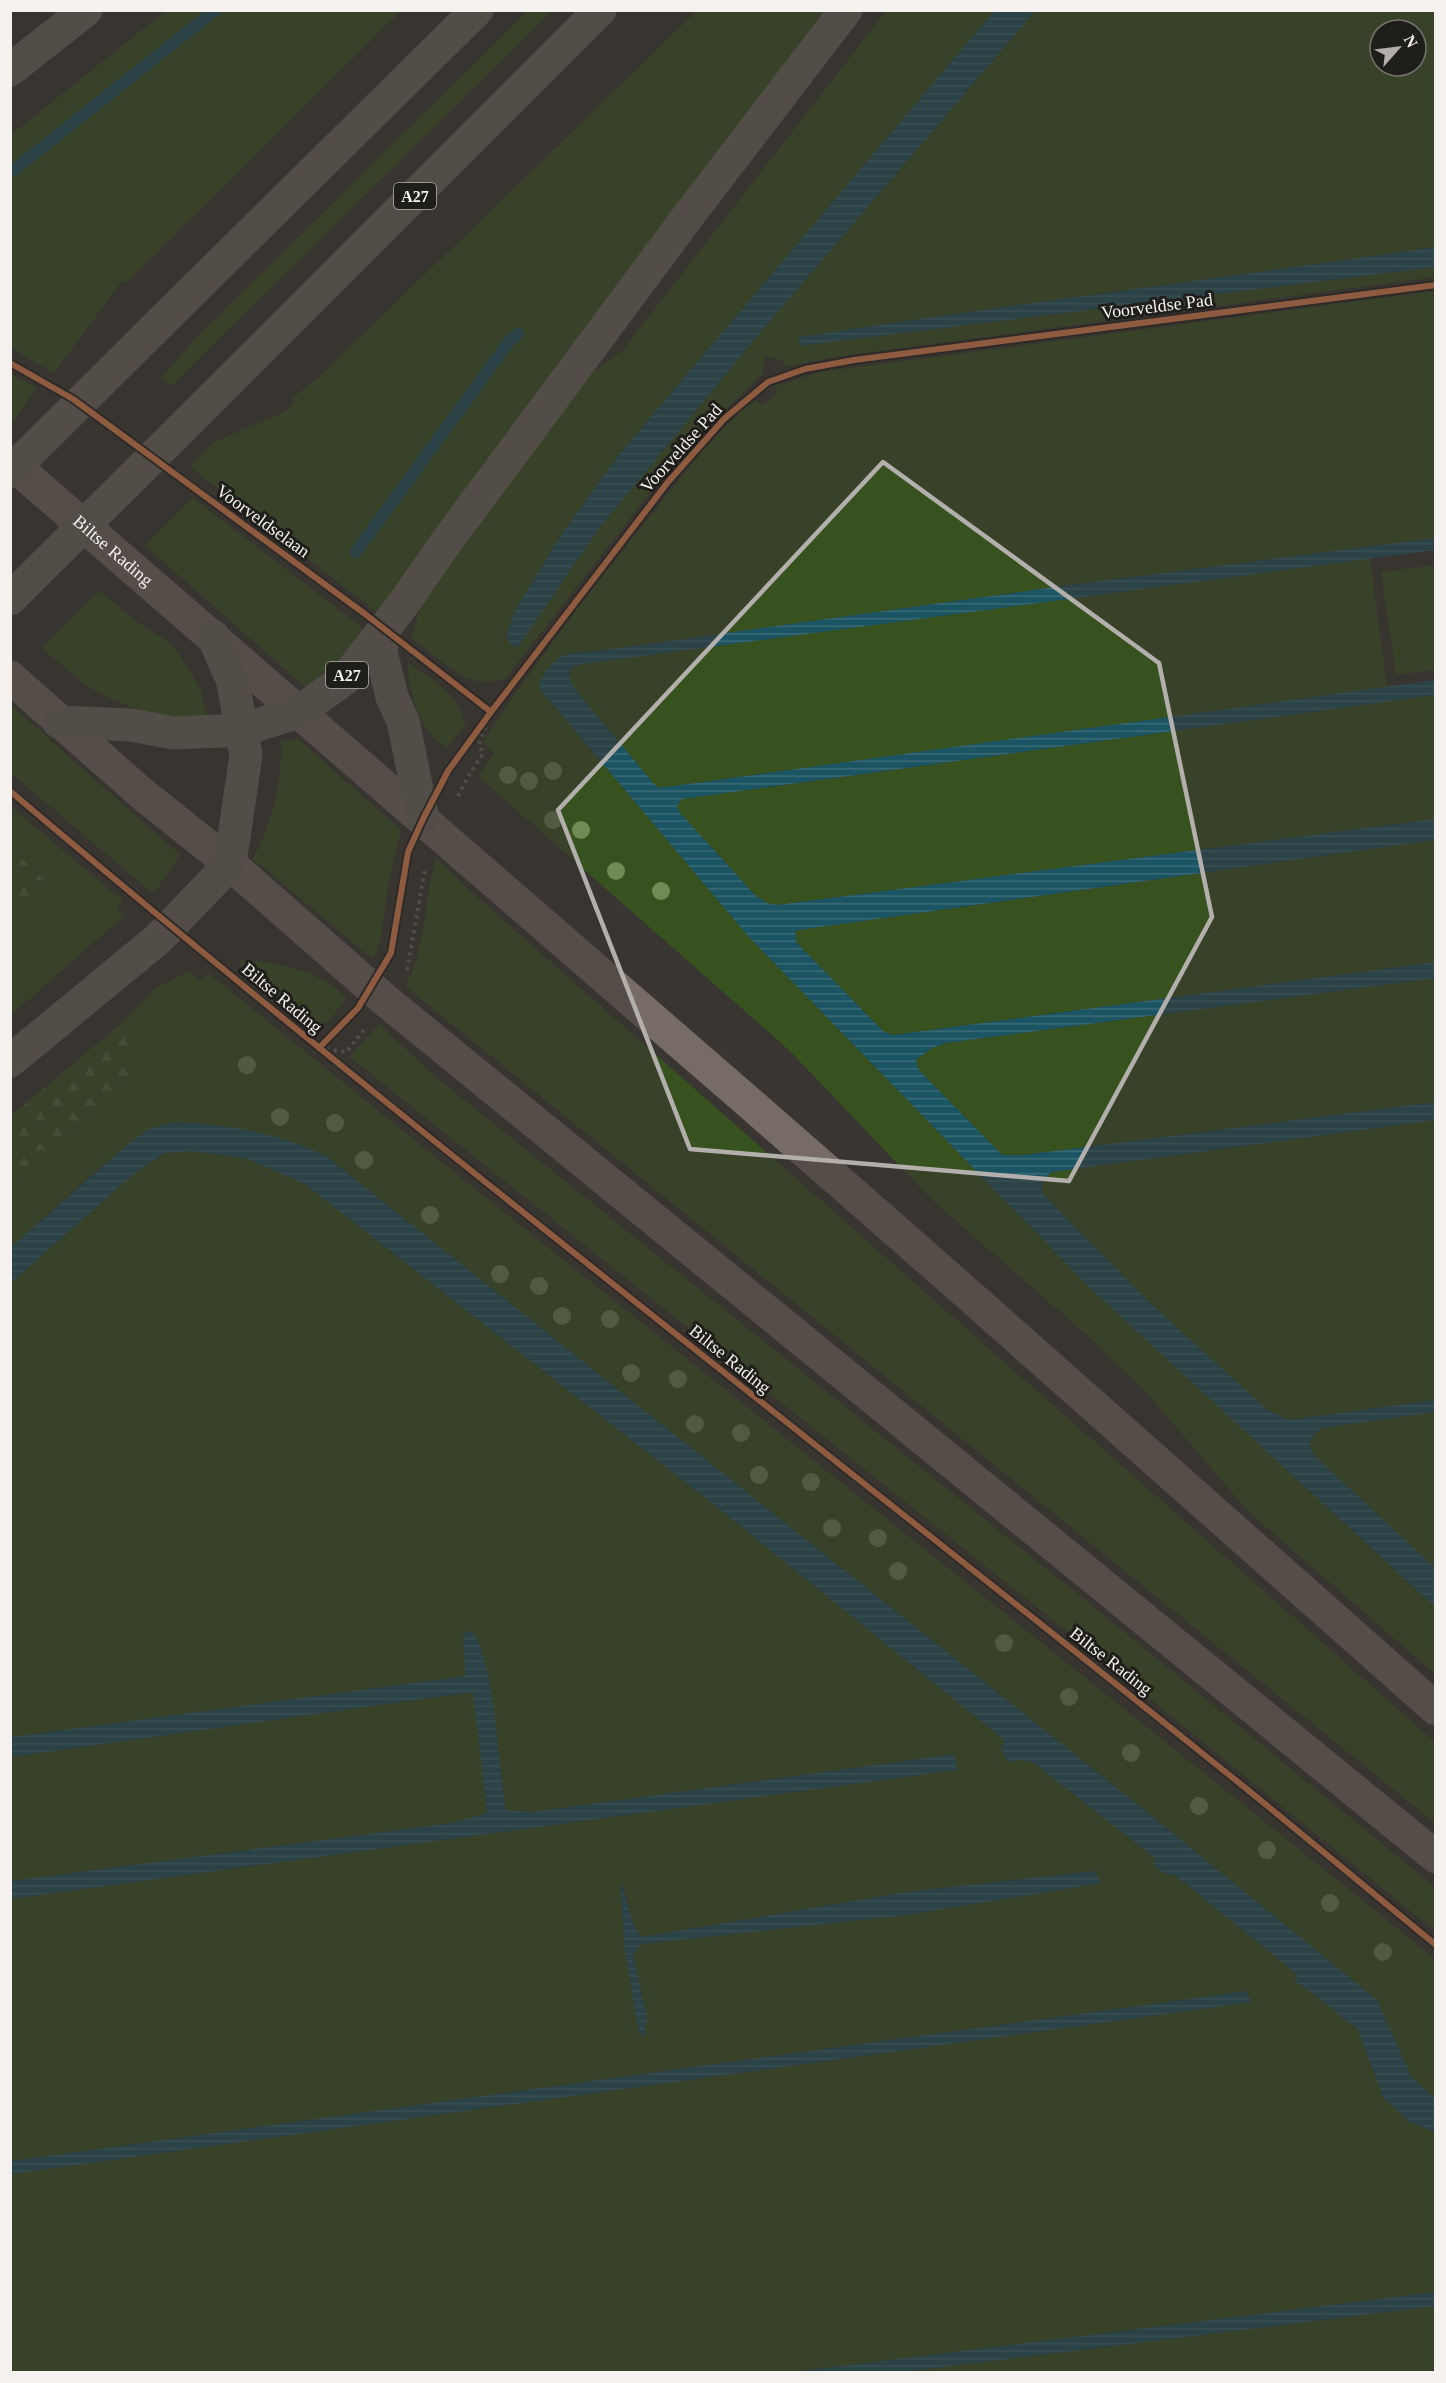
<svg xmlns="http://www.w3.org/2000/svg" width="1446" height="2383" font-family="'Times New Roman',serif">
	<defs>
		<pattern id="forest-firs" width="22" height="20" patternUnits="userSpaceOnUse" patternTransform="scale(1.5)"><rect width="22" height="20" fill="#38521f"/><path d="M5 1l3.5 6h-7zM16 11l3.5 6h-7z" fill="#556b40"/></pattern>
		<pattern id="water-rules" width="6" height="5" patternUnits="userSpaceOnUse" patternTransform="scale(1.5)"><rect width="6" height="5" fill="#1b5462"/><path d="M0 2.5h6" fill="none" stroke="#3d6d79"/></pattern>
	</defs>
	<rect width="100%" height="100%" fill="#383532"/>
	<!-- green -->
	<path fill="#38521f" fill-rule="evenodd" d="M167,10L401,11L126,283L122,281L54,373L11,348V135Z
		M528,11H552L171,386L162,377L196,338Z
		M697,11H837L379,614L190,467L214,442L286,411L295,402L291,399L319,377Z
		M886,11H995L617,457L557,541L515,611L507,634V640L516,648L600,527L759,334L1035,11H1435V247C1224,278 1012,304 801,337L798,340L799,346L1435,267V277L827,358L786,367L782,361L765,356L763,374L758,378L689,446L662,477L505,679C496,681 485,683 476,681C455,675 429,651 411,638L420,609L432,585L588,376L623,350ZM1380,30H1416V66H1380Z
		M1435,291V538L1077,584L591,652H573L539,688L748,936L1089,1287L1435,1607V1674L1248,1511L1147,1393L1089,1337L931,1199L790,1051L478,776L494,753L482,743C532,668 587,595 644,524C678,481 711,437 753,401L755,400L761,405L777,394L775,386L820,372Z
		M11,374L37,388L11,425Z
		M193,498L365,630C346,654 331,669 305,687L145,545Z
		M1370,558L1387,687L659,788L653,783L580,695L571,684L569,673L571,668L582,664Z
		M1435,565V670L1396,675L1381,572Z
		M99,591L144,627L169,642L182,658L201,690L206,715C173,724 118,705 89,687C73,676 58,661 42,648Z
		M408,662C431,680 459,694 465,724L447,748C421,735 407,689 408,662Z
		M1435,695V819L777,905L767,903L756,896L680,813L676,806L682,799Z
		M11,705L180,855L156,890L151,892L11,773Z
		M298,739L401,830L388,886L381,939L374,957H370L253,859C273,821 282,785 281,742Z
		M10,806L123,901L117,909L125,915L11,1015V928L52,887L11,847Z
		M1435,840V962L893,1035L884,1032L797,943L795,932L799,930Z
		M436,858L468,889L1435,1742V1823L405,986C427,947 423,901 436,858Z
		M242,960C280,963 319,970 346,998C337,1009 328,1030 311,1024L242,967L240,962Z
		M189,971L199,981L208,973C615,1304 1027,1629 1435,1959V2099L1411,2077L1377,2000L1153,1817L326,1156L149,1129L92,1174L11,1247V1189L135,1071L124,1021L155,989Z
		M1435,978V1102L1023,1155H1002L918,1069L916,1060L932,1047L946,1043Z
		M379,1024L432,1074L1085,1600L1435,1887V1931L1063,1628L350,1057Z
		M1435,1120V1400L1288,1420L1265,1408L1146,1299L1044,1195C1039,1183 1043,1179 1052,1172Z
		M192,1151L248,1159L305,1184L727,1515L1003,1739L1005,1743L1002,1748L1007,1762L1022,1760L1034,1763L1156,1859L1153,1864L1164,1873L1176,1876L1292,1970L1297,1975L1295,1981L1319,1998L1358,2030L1384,2099L1410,2122L1435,2132V2292L793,2372H11V2174L1252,2002L1246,1991L11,2161V1899L956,1770L955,1754L532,1812L506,1810L489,1679L463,1634L466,1676L453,1679L11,1737L10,1283L137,1171L165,1153ZM1093,1871L1101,1883L908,1915L640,1944L633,1955L647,2017L644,2038L638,2030L624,1942L621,1882L627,1895L632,1924L642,1937L906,1892Z
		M1435,1412V1568L1319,1460C1306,1446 1307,1440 1322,1428Z
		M474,1692L487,1813L452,1823L11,1881L10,1757Z
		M1435,2306V2372H903Z"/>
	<!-- forest -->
	<path fill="url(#forest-firs)" d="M10,847L52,887L11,928H10Z
		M124,1021L135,1071L11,1189V1116Z"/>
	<!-- water -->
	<path fill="url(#water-rules)" d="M995,10L1035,11L759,334L600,527L517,648L509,643L507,633L515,611L557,541L617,457Z
		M1435,247V267L799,346L798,340L801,337C1012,304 1224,278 1435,247Z
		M1435,538V550L582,664L571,668L569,673L572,684L580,695L653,783L659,788L1435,680V695L682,799L677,806L680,813L756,896L767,903L777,905L1435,819V840L799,930L795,932L797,943L884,1032L893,1035L1435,962V978L946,1043L932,1048L916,1060L918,1069L1002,1155H1023L1435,1102V1120L1052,1172C1043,1179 1039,1183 1044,1195L1146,1299L1265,1408L1288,1420L1435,1400V1412L1322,1428C1307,1439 1306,1446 1319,1460L1435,1568V1607L1089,1287L748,936L539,688C540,680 542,676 547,670C561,653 570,652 591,652L1077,584Z
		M173,1122C227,1124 278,1133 326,1156L1153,1817L1377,2000L1411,2076L1435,2099V2132L1410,2122L1384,2099L1358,2030L1319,1998L1295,1981L1297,1975L1292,1970L1176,1876L1164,1873L1153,1864L1156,1859L1034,1763L1022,1760L1007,1762L1001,1748L1005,1743L1003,1739L727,1515L305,1184L248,1159L192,1151L165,1153L137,1171L11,1283V1247L127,1145L149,1129Z
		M471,1631C496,1658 498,1770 506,1810L532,1812L955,1754L957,1770L11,1899V1881L452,1823L487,1813L473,1692L11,1757V1737L465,1676L463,1634Z
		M1094,1871L1102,1883L908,1915L641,1944L633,1955L647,2017L644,2039L638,2030L624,1942L620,1881C630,1902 627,1919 642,1937L906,1892Z
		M1246,1991L1252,2002L11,2174V2161Z
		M1435,2292V2306L903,2372H793Z"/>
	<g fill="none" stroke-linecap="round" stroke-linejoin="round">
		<!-- stream -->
		<path stroke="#1b5462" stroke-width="12" d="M14,170L215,10
			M356,552L511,339L518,334"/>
		<!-- path -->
		<path stroke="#6f6a65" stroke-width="4" stroke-dasharray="3 4.5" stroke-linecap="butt" d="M458,796L471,771L483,754L479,744L491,712
			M407,970L425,869
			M319,1048L346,1052L364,1030"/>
		<!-- major -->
		<g stroke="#776c65" stroke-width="33">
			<path id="s1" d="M10,462C301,712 591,964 880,1217C1066,1380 1250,1545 1436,1709"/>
			<path d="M10,677L140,792L230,864L385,1000L1436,1857"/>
		</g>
		<!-- highway -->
		<path stroke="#736a65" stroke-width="33" d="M10,70L86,10
			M165,318L477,10
			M229,381L600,10
			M384,629L381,652L392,697L403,721L423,819
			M59,722L131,725L174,733L243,730L300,711L346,678L404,603L444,545L689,215L846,10
			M10,1061L158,939L230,864L246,755L233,682L213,636"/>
		<!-- highway-bridge -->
		<path stroke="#736a65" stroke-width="33" d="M10,472L165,318
			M10,599L229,381"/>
		<defs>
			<path id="cycleway" d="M10,363L73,399L365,614L491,712
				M10,791C401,1123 808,1436 1208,1758C1285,1819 1360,1883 1436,1945
				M319,1048L358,1008L391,953L408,852L423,819L448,771L491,712L668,482L724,419L768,382L805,369L854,360L1436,285"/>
		</defs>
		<!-- cycleway casing -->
		<use href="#cycleway" stroke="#201e1b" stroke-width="10"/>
		<!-- cycleway -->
		<use href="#cycleway" stroke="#f68b52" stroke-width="6"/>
	</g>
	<!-- trees -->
	<g fill="#708b54">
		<circle cx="553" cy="771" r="9"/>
		<circle cx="508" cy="775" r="9"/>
		<circle cx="529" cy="781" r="9"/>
		<circle cx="553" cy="820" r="9"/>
		<circle cx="581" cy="830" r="9"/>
		<circle cx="616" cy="871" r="9"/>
		<circle cx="661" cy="891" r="9"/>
		<circle cx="247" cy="1065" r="9"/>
		<circle cx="280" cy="1117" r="9"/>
		<circle cx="335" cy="1123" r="9"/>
		<circle cx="364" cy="1160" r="9"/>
		<circle cx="430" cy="1215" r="9"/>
		<circle cx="500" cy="1274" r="9"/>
		<circle cx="539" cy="1286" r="9"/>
		<circle cx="562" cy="1316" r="9"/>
		<circle cx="610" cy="1319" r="9"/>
		<circle cx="631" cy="1373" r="9"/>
		<circle cx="678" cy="1379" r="9"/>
		<circle cx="695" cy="1424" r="9"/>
		<circle cx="741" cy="1433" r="9"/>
		<circle cx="759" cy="1475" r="9"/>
		<circle cx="811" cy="1482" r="9"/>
		<circle cx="832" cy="1528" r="9"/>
		<circle cx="878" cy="1538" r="9"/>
		<circle cx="898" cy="1571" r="9"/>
		<circle cx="1004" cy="1643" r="9"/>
		<circle cx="1069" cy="1697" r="9"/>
		<circle cx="1131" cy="1753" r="9"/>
		<circle cx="1199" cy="1806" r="9"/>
		<circle cx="1267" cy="1850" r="9"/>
		<circle cx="1330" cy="1903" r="9"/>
		<circle cx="1383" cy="1952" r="9"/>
	</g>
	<!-- marked area -->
	<path d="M0 0H1446V2383H0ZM883,462L1159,663L1212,917L1069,1181L690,1149L558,810Z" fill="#383532" fill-opacity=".55" fill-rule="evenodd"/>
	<path fill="none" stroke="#b2afac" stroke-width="4.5" stroke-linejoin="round" d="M883,462L1159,663L1212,917L1069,1181L690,1149L558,810Z"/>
	<g text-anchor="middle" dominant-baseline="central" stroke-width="6" stroke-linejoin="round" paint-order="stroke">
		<!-- shield labels -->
		<g fill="#201e1b" stroke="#b4b2af" stroke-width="1.5">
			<rect x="394" y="183" width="42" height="26" rx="4.5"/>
			<rect x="326" y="662" width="42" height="26" rx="4.5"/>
		</g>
		<g font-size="16" font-weight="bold" fill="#f4f1ee">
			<text x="415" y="196">A27</text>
			<text x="347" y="675">A27</text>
		</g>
		<!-- street labels -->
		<g font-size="18" fill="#f4f1ee" stroke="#201e1b">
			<text transform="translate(1157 306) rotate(-7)">Voorveldse Pad</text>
			<text transform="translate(681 448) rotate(-48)">Voorveldse Pad</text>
			<text transform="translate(263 521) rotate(36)">Voorveldselaan</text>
			<text stroke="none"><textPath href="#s1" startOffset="136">Biltse Rading</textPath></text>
			<text transform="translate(282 998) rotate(40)">Biltse Rading</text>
			<text transform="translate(730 1359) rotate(39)">Biltse Rading</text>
			<text transform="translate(1111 1661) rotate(38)">Biltse Rading</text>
		</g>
	</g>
	<!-- border -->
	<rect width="1446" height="2383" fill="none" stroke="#f4f1ee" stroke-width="24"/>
	<!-- north arrow -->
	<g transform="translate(1398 48) rotate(62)"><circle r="28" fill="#201e1b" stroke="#75726f" stroke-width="1.5"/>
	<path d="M0-4.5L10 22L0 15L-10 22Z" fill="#b2afac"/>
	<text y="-9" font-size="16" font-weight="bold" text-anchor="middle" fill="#f4f1ee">N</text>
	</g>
</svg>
